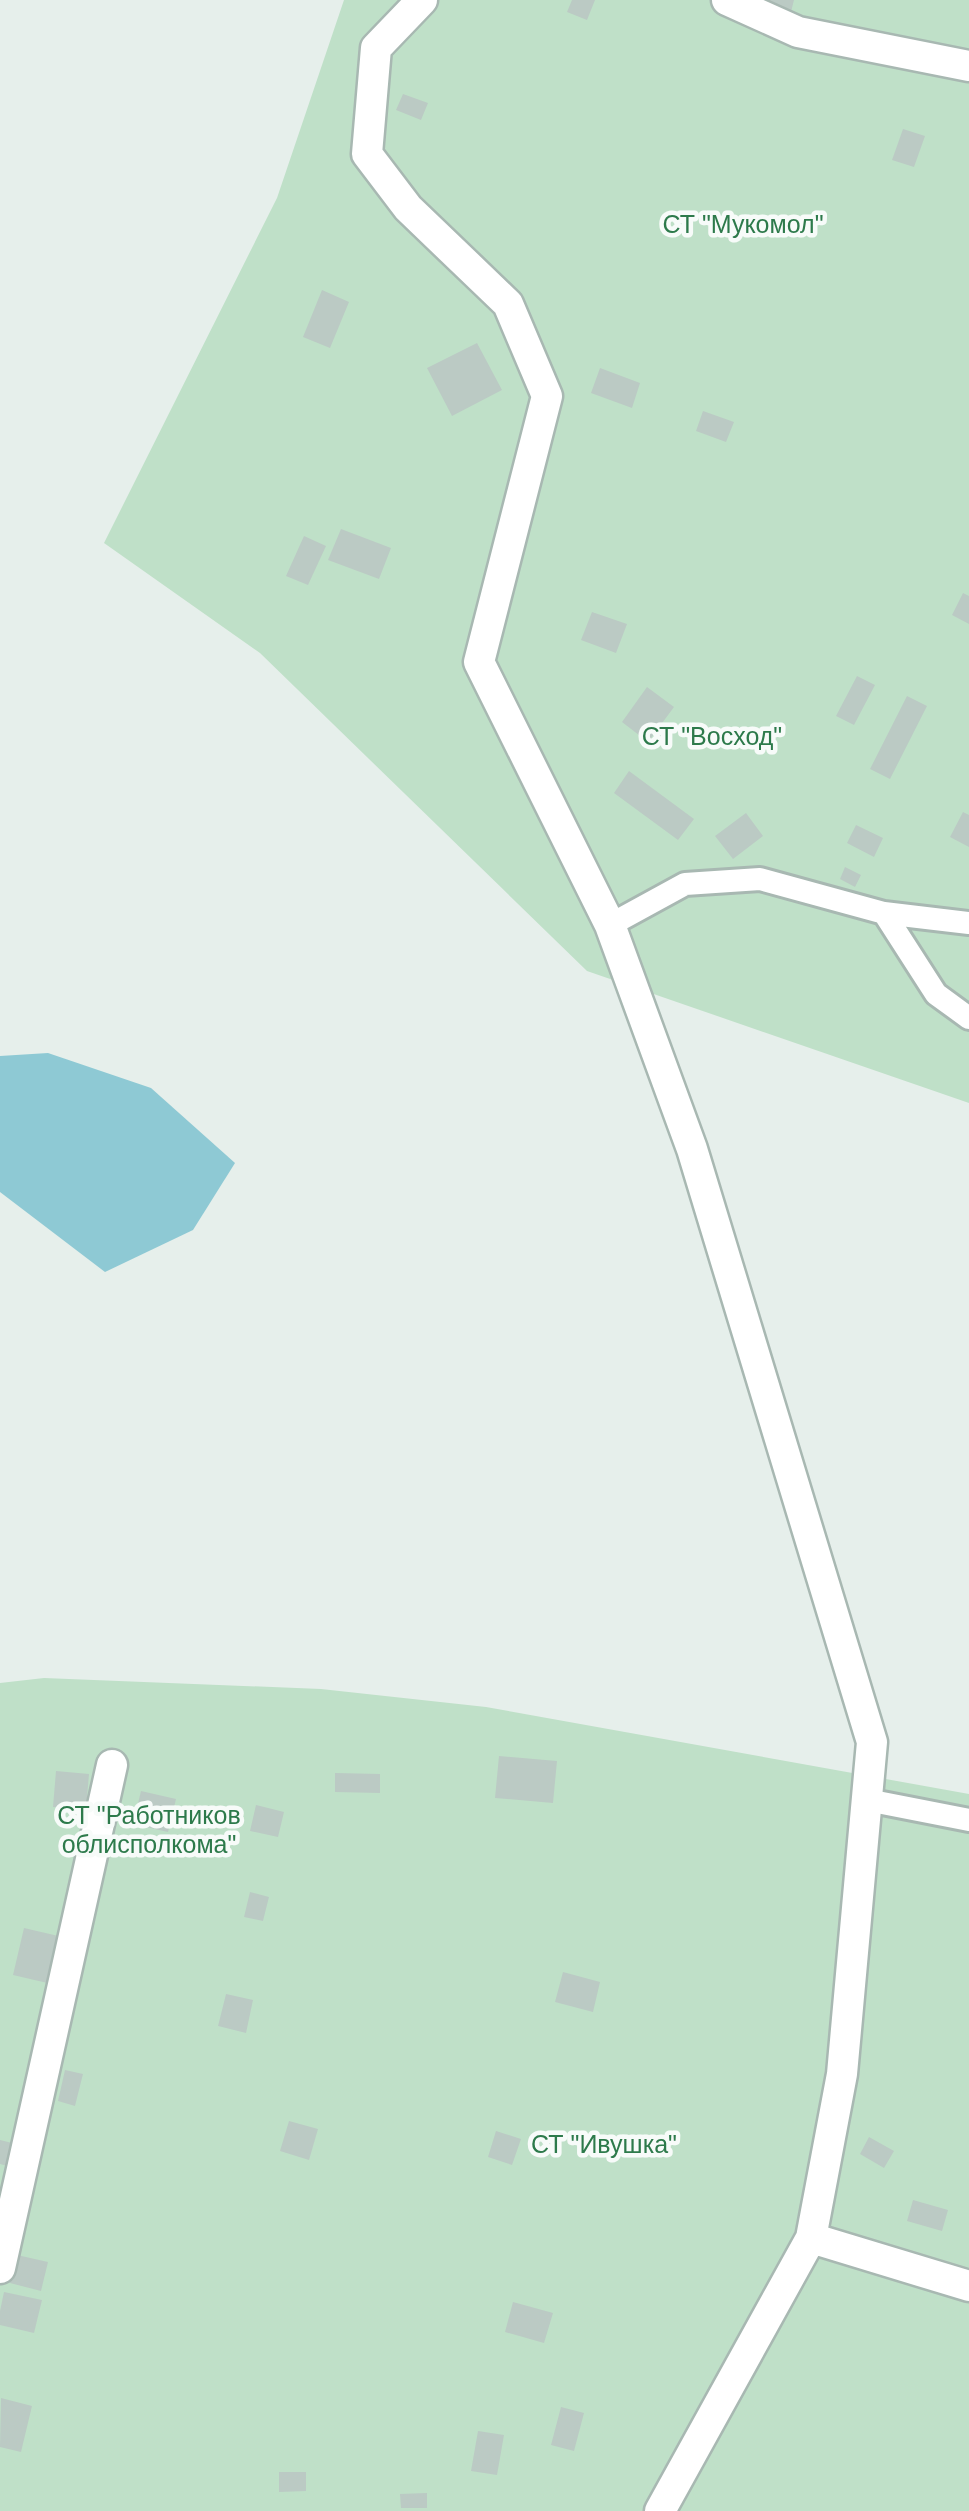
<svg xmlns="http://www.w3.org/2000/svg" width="969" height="2511" font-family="Arial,sans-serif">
	<rect width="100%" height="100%" fill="#e6efeb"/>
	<!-- green -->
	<path fill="#bfe0c8" d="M344,0H969V1103L587,971L260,653L104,543L277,198Z
		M44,1678L321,1689L486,1707L969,1794V2511H0V1683Z"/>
	<!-- water -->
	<path fill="#8ec9d4" d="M48,1053L151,1088L235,1163L193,1230L105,1272L0,1192V1056Z"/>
	<!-- building -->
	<path fill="#bbcac4" d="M572,0H595L587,20L567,12Z
		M763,0H794L791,12L762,3Z
		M403,94L428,103L421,120L396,110Z
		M903,129L925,136L914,167L892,160Z
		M322,290L349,302L330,348L303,337Z
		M477,343L502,390L452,416L427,368Z
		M600,368L640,383L632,408L591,393Z
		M703,411L734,422L726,442L696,431Z
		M341,529L391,548L379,579L328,560Z
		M304,536L326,546L308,585L286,576Z
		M963,593L969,596V624L952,615Z
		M592,612L627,624L616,653L581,640Z
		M857,676L875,685L854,725L836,716Z
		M647,687L674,707L648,742L622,722Z
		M907,696L927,706L890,779L870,769Z
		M629,771L694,819L678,840L614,793Z
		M963,812L969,815V847L950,837Z
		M746,813L763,836L733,859L715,836Z
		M856,825L883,838L874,857L847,843Z
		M845,867L861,875L855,887L840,879Z
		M499,1756L557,1761L553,1803L495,1798Z
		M56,1771L89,1774L86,1809L53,1807Z
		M335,1773L380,1774V1793L335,1792Z
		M141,1791L176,1799L168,1832L133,1824Z
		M256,1805L284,1812L278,1837L250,1831Z
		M250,1892L269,1897L263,1921L244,1917Z
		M24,1928L67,1938L56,1985L13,1975Z
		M563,1972L600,1982L593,2012L555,2002Z
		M226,1994L253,2000L246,2033L218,2026Z
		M65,2070L83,2074L75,2106L58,2101Z
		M289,2121L318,2129L309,2160L280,2151Z
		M496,2131L521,2139L512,2165L488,2157Z
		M869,2137L894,2151L884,2168L860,2154Z
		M0,2140L20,2145L15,2168L0,2164Z
		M913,2200L948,2210L942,2231L907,2221Z
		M17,2255L48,2262L41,2291L10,2283Z
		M4,2292L42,2300L34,2333L0,2325V2311Z
		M513,2302L553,2313L544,2343L505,2332Z
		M1,2398L32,2406L21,2452L0,2447Z
		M561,2407L584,2413L574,2451L551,2445Z
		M478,2431L504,2435L497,2475L471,2471Z
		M279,2472H306V2491L279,2492Z
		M427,2493V2508H401L400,2494Z"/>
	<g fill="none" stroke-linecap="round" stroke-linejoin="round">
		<defs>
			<path id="service" d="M884,913L969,923
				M610,925L685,884L760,879L884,913L936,994L969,1018
				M867,1800L969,1820"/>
			<path id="minor" d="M422,0L376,48L367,154L408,208L508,304L547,396L479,662L610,925L692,1149L872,1742L842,2074L811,2238L660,2511
				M727,0L798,32L969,66
				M811,2238L969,2286
				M0,2268L112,1765"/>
		</defs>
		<!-- service casing -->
		<use href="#service" stroke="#a8b8b2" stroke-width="28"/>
		<!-- minor casing -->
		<use href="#minor" stroke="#a8b8b2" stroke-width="35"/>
		<!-- service -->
		<use href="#service" stroke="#fff" stroke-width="22"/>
		<!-- minor -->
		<use href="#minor" stroke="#fff" stroke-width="30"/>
	</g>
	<g text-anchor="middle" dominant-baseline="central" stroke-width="9" stroke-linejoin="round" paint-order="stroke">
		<!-- park labels -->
		<g font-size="25" fill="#2d7a4b" stroke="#f7fbf9">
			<text x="743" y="224">СТ "Мукомол"</text>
			<text x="712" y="736">СТ "Восход"</text>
			<text x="149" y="1815">СТ "Работников<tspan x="149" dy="29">облисполкома"</tspan></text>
			<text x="604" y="2144">СТ "Ивушка"</text>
		</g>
	</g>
</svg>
